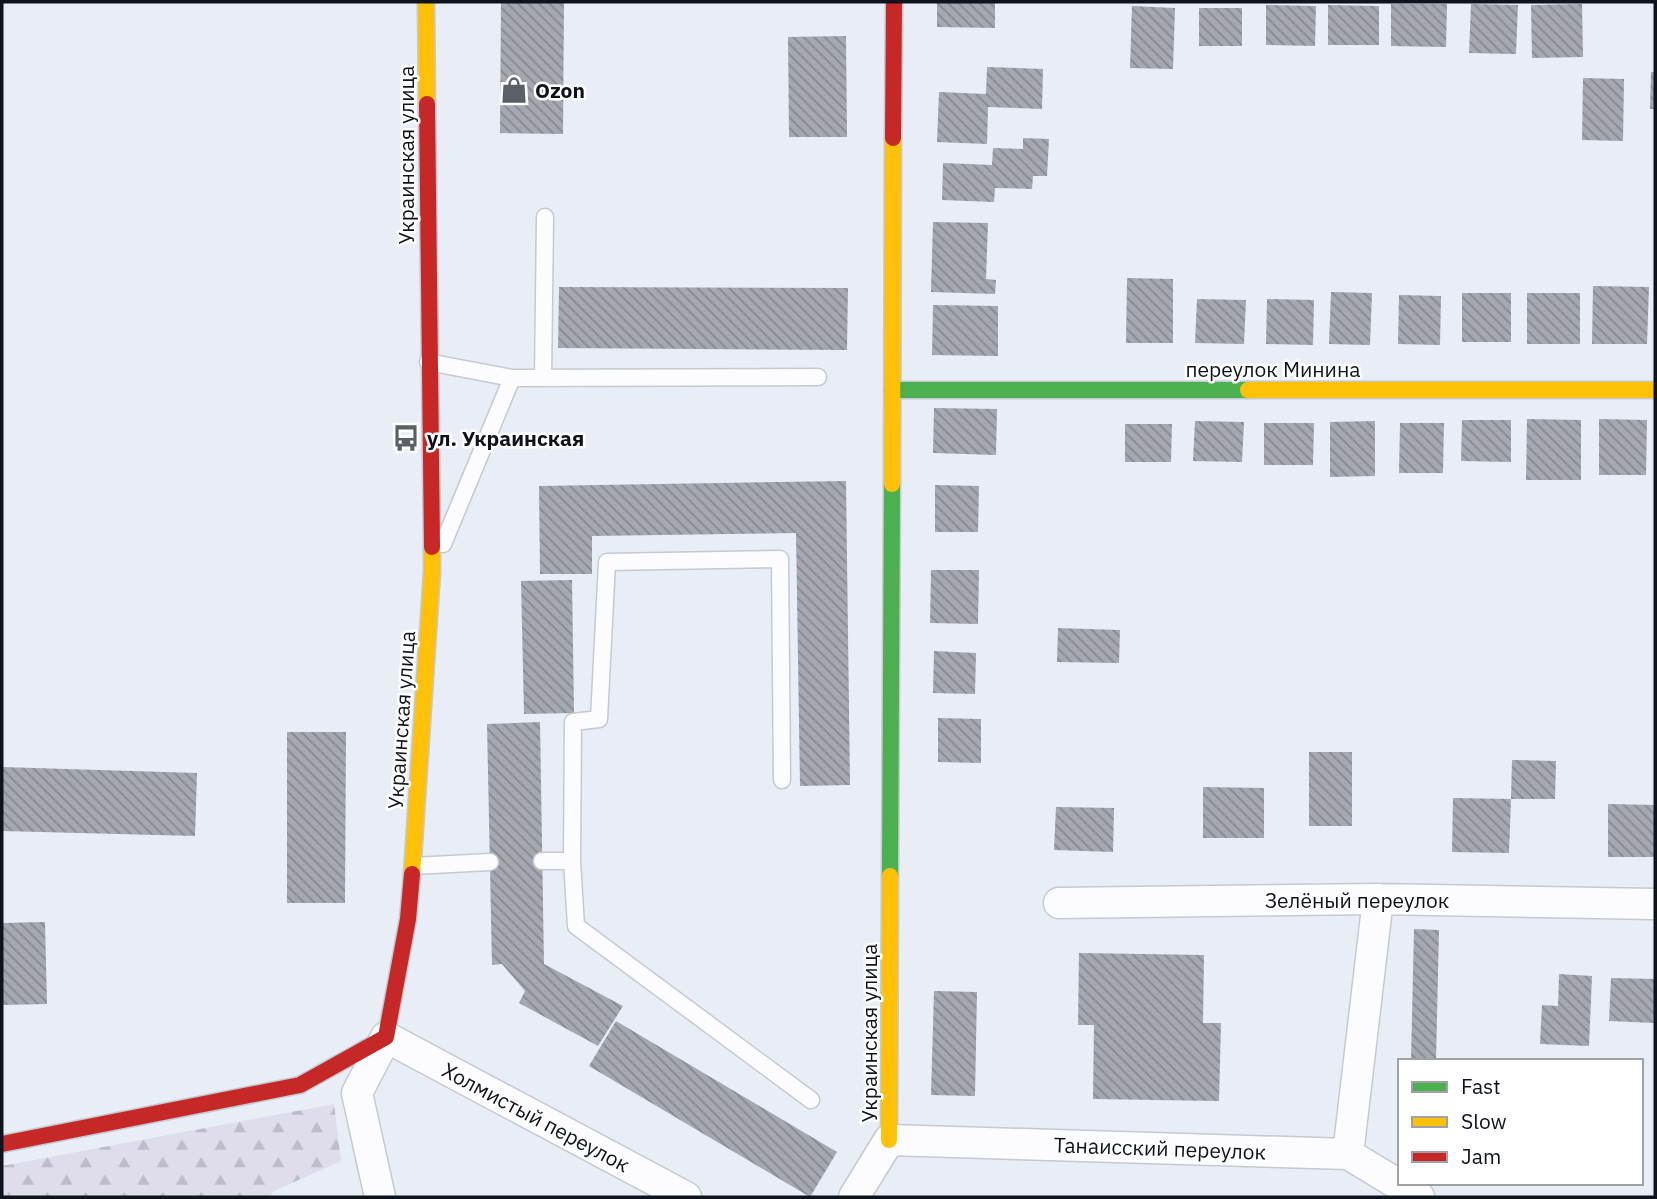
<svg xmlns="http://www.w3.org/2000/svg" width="1657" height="1199" font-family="'IBM Plex Sans',sans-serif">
	<defs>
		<pattern id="forest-firs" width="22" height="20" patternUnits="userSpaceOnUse" patternTransform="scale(1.75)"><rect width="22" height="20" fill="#dfdcec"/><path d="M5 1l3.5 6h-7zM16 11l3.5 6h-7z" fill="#bebcca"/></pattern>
		<pattern id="building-back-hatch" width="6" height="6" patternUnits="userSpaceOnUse" patternTransform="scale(1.75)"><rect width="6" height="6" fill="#a6a8b1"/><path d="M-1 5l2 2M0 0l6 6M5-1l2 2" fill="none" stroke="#86888f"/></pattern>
	</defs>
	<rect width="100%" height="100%" fill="#e9edf6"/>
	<!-- forest -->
	<path fill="url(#forest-firs)" d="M334,1104L341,1161L274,1191L269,1197H2V1166Z"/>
	<!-- building -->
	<path fill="url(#building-back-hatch)" d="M501,2H564L563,134L500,133Z
		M937,2H995V28L937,27Z
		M1391,4H1447L1446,47L1391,46Z
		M1471,4L1518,5L1516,54L1469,53Z
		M1582,4L1583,57L1532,58L1531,5Z
		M1266,5L1316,6L1315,46L1266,45Z
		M1328,5L1379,6V45H1328Z
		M1132,6L1175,8L1173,69L1130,68Z
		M1199,8H1242V46H1199Z
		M846,36L847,137H789L788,37Z
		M987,67L1043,69L1042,109L988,107L987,144L937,142L939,92L986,94Z
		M1651,72H1655V109H1650Z
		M1583,78L1624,79L1623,141L1582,140Z
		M1023,138L1049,139L1047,176H1033L1032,189L995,188L994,202L942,200L943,163L992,165L993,148L1023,149Z
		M933,222L988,223L986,279L996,280L995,294L931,292Z
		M1127,278L1173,279V343H1126Z
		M1593,286L1649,287L1647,344H1592Z
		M559,287L848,288L847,350L558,348Z
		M1331,292L1372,293L1370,345L1329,344Z
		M1462,293H1511V342H1462Z
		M1527,293H1580V344H1527Z
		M1399,295L1441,296L1440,345L1398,344Z
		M1197,299L1246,300L1244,344L1195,343Z
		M1267,299L1314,300L1313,345L1266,344Z
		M933,305L998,306V356L932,355Z
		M934,408L997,409L996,455L933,453Z
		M1527,419L1581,420V480H1526Z
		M1599,419L1647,420L1646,475H1599Z
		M1462,420H1511V462L1461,461Z
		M1195,421L1244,422L1242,462L1193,461Z
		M1375,421V476L1330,477V422Z
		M1264,423H1314L1313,465H1264Z
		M1400,423H1444L1443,473H1399Z
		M1125,424H1172L1171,462H1125Z
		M846,481L850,785L800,786L796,533L592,536V574H540L539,486Z
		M935,485L979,486L978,532H935Z
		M931,570H979L978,624L930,623Z
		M572,580L574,713L524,714L521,581Z
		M1058,628L1120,630L1119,663L1057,662Z
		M934,651L976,653L975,694L933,693Z
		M938,718L981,719V763L938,762Z
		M540,722L544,964L623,1006L598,1046L519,1003L525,991L502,964L492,965L487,724Z
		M287,732H346L345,903H287Z
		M1309,752H1352V826H1309Z
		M1512,760L1556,761L1555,799H1511L1509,853L1452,852L1453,798L1511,799Z
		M2,767L197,773L195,836L2,831Z
		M1203,787L1264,788V838H1203Z
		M1608,804L1655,805V857H1608Z
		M1056,807L1114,808L1113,852L1054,850Z
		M45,922L47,1004L2,1005V923Z
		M1414,929L1439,930L1436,1061H1411Z
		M1079,953L1204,955L1203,1023H1221L1219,1101L1093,1099L1094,1025H1078Z
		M1559,974L1592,976L1589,1046L1540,1044L1542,1005L1558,1006Z
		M1611,978L1655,979V1023L1609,1021Z
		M934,991L977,992L975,1096L931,1095Z
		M616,1021L837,1152L810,1197L589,1066Z"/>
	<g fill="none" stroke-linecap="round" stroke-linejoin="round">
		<defs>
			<path id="lane" d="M428,362L512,378
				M543,378L545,217
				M443,544L512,378L818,377
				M542,861H572L573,722L599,719L607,562L780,559L782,780
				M572,861L576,926L811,1100
				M413,866L490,862"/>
			<path id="street" d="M1059,903L1378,899L1655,904
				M1348,1154L1378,899
				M380,1197L357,1093L386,1037L686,1197
				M854,1197L889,1140L1348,1154L1419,1197"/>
			<path id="fast" d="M892,390H1248
				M890,876L892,484"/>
			<path id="slow" d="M426,2L427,104
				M1248,390H1655
				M892,484L893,138
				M412,874L432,572V547
				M889,1140L890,876"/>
			<path id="jam" d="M427,104L432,547
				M893,138L894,2
				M2,1144L300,1085L386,1037L408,919L412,874"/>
		</defs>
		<!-- lane casing -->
		<use href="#lane" stroke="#c4c9d2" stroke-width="19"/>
		<!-- street casing -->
		<use href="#street" stroke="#c4c9d2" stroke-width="33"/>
		<!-- fast casing -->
		<use href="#fast" stroke="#c4c9d2" stroke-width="19"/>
		<!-- slow casing -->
		<use href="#slow" stroke="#c4c9d2" stroke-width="19"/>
		<!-- jam casing -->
		<use href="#jam" stroke="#c4c9d2" stroke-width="19"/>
		<!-- lane -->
		<use href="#lane" stroke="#fcfcfe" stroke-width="16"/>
		<!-- street -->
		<use href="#street" stroke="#fcfcfe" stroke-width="30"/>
		<!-- fast -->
		<use href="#fast" stroke="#4caf50" stroke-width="16"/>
		<!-- slow -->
		<use href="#slow" stroke="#ffc107" stroke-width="16"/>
		<!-- jam -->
		<use href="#jam" stroke="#c62828" stroke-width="16"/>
	</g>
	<!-- icons -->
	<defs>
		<symbol id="shop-bare" viewBox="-9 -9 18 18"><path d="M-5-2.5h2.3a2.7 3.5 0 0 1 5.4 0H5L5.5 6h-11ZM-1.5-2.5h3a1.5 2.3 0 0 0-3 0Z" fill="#5b5f68" stroke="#fff" stroke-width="2.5" paint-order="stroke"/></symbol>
		<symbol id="bus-bare" viewBox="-9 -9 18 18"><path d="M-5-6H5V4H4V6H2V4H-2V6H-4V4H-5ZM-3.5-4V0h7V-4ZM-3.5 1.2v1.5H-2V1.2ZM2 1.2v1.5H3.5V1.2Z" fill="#5b5f68" stroke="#fff" stroke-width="2.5" paint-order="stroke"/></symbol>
	</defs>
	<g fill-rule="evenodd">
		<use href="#shop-bare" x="495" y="71" width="38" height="38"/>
		<use href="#bus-bare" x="387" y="419" width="38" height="38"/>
	</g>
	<g text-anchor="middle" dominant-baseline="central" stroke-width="5" stroke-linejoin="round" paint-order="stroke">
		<!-- poi labels -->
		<g font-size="21" font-weight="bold" fill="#0f131c" stroke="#fff" text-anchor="start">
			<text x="535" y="90">Ozon</text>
			<text x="427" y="438">ул. Украинская</text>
		</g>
		<!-- street labels -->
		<g font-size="21" fill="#0f131c" stroke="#fff">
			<text transform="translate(406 155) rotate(-90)">Украинская улица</text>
			<text x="1273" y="369">переулок Минина</text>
			<text transform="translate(401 720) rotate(-86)">Украинская улица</text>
			<text x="1357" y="900">Зелёный переулок</text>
			<text transform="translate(869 1033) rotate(-90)">Украинская улица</text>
			<text transform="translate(536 1117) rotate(28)">Холмистый переулок</text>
			<text transform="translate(1160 1148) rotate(2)">Танаисский переулок</text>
		</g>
	</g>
	<!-- border -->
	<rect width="1657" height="1199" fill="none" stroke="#0f131c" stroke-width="7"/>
	<!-- legend -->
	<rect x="1398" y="1059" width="245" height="126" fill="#ffffff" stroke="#9fa1a4" stroke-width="2"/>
	<rect x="1412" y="1082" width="35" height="10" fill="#4caf50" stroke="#9fa1a4" stroke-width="2"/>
	<text x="1461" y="1094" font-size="21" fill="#0f131c">Fast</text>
	<rect x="1412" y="1117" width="35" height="10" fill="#ffc107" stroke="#9fa1a4" stroke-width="2"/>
	<text x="1461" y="1129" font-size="21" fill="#0f131c">Slow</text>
	<rect x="1412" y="1152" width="35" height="10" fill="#c62828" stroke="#9fa1a4" stroke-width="2"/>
	<text x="1461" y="1164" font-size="21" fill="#0f131c">Jam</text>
</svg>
